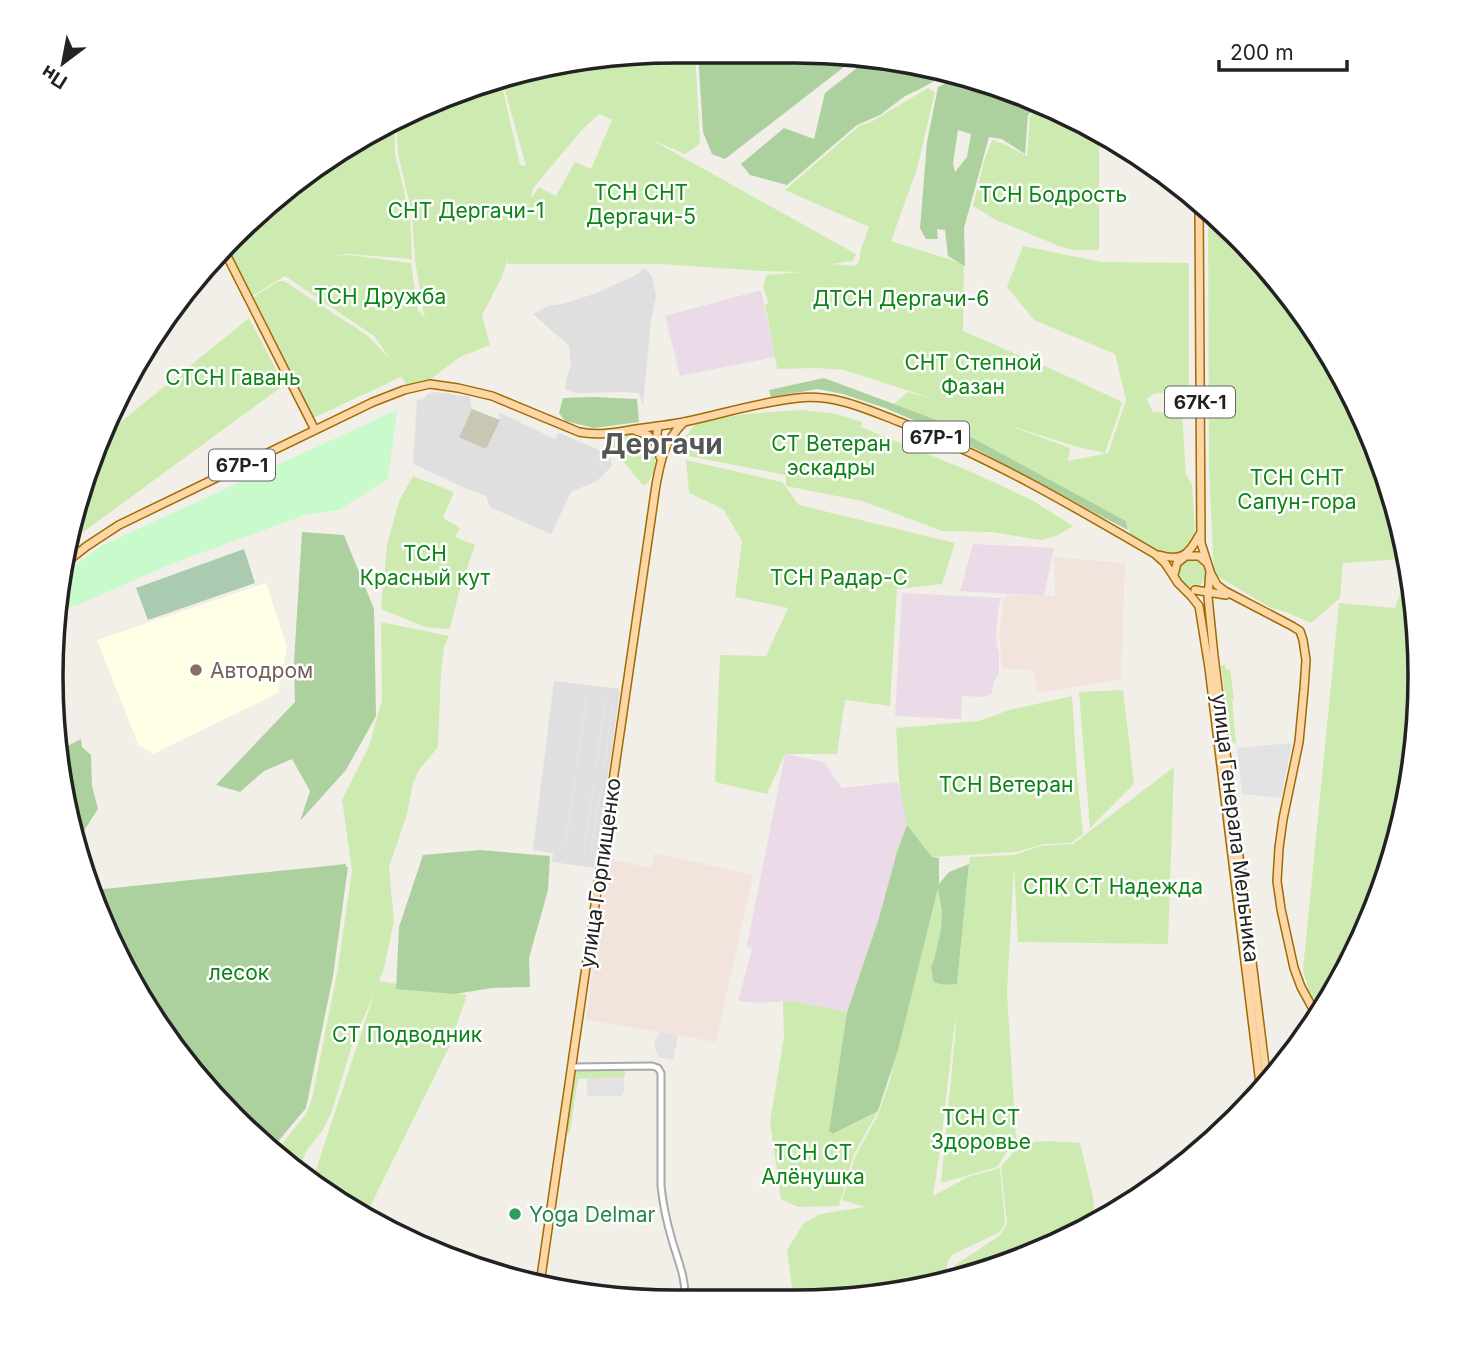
<svg xmlns="http://www.w3.org/2000/svg" width="1471" height="1353" font-family="Inter,sans-serif">
	<rect width="100%" height="100%" fill="#f2efe9"/>
	<!-- residential -->
	<path fill="#e0dfdf" d="M645,268L652,276L656,296L651,321L643,406L639,393L626,392L577,393L565,390L567,377L571,365L569,346L533,314L548,306L562,304L594,294L634,276Z
		M435,392L470,397L472,409L459,436L500,420L498,412L555,439L559,433L602,451L611,459L612,466L597,481L571,492L551,534L501,512L490,507L486,496L465,488L413,464L417,400L424,399L428,394Z
		M554,681L620,689L595,868L552,862L553,853L533,850Z"/>
	<!-- industrial -->
	<path fill="#ebdbe8" d="M761,290L775,357L680,376L665,316Z
		M973,544L1054,548L1044,596L960,591Z
		M902,593L1001,598L998,612L996,639L999,655V673L994,681L992,693L989,695L982,697L962,696L961,719L895,716Z
		M785,754L824,762L842,788L897,782L903,792L907,825L897,852L878,921L847,1012L793,1001L759,1003L738,1001L752,949L747,946Z"/>
	<!-- education -->
	<path fill="#ffffe5" d="M266,583L287,647L278,693L153,754L138,744L97,640Z"/>
	<!-- military -->
	<path fill="#f3e3dd" d="M1054,557L1125,563L1121,679L1037,693L1035,671L1002,668L999,634L1004,599L1009,595L1055,596Z
		M655,853L753,875L716,1042L586,1020L608,858L650,868Z"/>
	<!-- construction -->
	<path fill="#c7c7b4" d="M472,409L500,420L486,449L459,437Z"/>
	<!-- grass -->
	<path fill="#cdebb0" fill-rule="evenodd" d="M677,51L695,52L700,144L685,154L650,139L856,254L853,261L831,264L855,266L859,262L861,249L869,227L785,190L859,126L871,122L928,88L935,92L917,169L891,241L964,264L963,331L1056,371L1122,402L1120,410L1105,453L1074,446L1005,424L1070,448L1068,461L1108,453L1126,400L1115,354L1034,320L1007,287L1023,246L1102,262L1189,263V389L1153,394L1147,399L1153,412L1182,413L1186,474L1192,485L1195,537L1191,545L1184,551L1165,555L1157,552L1131,537L1126,521L945,423L894,404L908,392L937,400L844,370L816,368L777,369L765,304H769L763,287L766,275L800,272L762,271L662,264H507L508,257L502,277L482,315L490,345L460,357L427,382L407,385L399,373L401,377L311,419L250,299L279,281H284L368,336L391,360L374,336L285,276L249,298L224,247L295,180L394,119L395,154L410,215L412,259L348,254L331,256L349,255L411,263L418,310L426,319L424,315L415,260L412,214L398,154L396,118L501,81L520,165L526,166L502,80L554,63ZM599,114L612,120L591,169L575,162L556,196L539,187L531,199L533,188L581,131Z
		M1044,104L1099,133V250H1072L1059,246L996,220L973,206L984,161L992,140C1005,143 1015,151 1027,156L1030,116Z
		M1208,210L1237,234L1315,329L1373,437L1408,555L1409,561L1404,559L1343,563L1340,598L1311,623L1286,612L1271,608L1214,574L1209,468Z
		M249,318L284,385L67,544L72,515L101,438Z
		M801,410L832,413L862,422L861,427L974,473L1032,500L1073,526L1058,535L1042,540L990,532L942,531L862,501L786,486V475L673,453L696,423L745,414Z
		M633,434C657,436 662,471 645,485L642,484L623,461H620L608,442L611,438Z
		M686,460L782,482L799,505L955,543L942,584L897,589L890,706L845,700L837,754H785L767,794L715,782L720,655L766,656L788,608L735,597L742,541L723,509L689,493Z
		M413,476L454,492L443,518L460,528L455,537L475,545L459,592L450,629L425,627L381,609L387,545L399,501Z
		M1176 573a15 15 0 1 1 30 0a15 15 0 1 1-30 0Z
		M1410,567L1420,677L1408,799L1372,916L1317,1020L1303,970L1339,603L1395,608Z
		M381,622L449,636L444,647L441,672L438,747L419,770L413,783L407,814L389,867L394,921L384,968L379,981L467,995L449,1047L364,1219L312,1182L374,994L353,1042L332,1111L323,1130L307,1150L298,1171L274,1154L306,1114L312,1099L337,973L352,871L342,800L369,746L382,700Z
		M1221,665H1225L1226,670L1230,669L1234,700H1232L1236,744L1231,741Z
		M1123,690L1134,784L1090,828L1079,692Z
		M1072,696L1077,774L1083,834L1071,843L1045,844L1016,852L932,857L907,825L899,781L896,728L979,721L1009,710Z
		M1174,767L1168,944L1018,942L1014,866L1007,993L1016,1138L997,1167L941,1183L955,1037L956,1014C948,1075 943,1136 933,1196L968,1177L1000,1168L1005,1223L1000,1232L952,1255L947,1263L945,1282L919,1289L794,1302L787,1250L803,1224L820,1214L865,1207L842,1200L855,1157L878,1115L889,1083L939,884L942,912L941,929L934,960L931,966L933,981C940,986 949,985 957,984L970,857L1014,855L1041,846L1073,844Z
		M793,1001L847,1012L829,1131L834,1134L878,1111L853,1156L839,1206L798,1207L781,1199L770,1122L784,1037L783,1002Z
		M623,1068L625,1072V1087V1077L578,1079L570,1132L568,1135L564,1133L572,1075L579,1071Z
		M1050,1141L1080,1143L1093,1197L1095,1222L1034,1255L950,1280L955,1265L999,1236L1007,1224L1001,1167L1021,1143Z"/>
	<!-- forest -->
	<path fill="#add19e" fill-rule="evenodd" d="M698,52L853,60L725,159L712,154L703,132Z
		M867,60L917,63L949,73L920,89L905,96L880,115L857,125L787,185L750,175L741,164L784,128L814,139L825,93Z
		M961,76L1034,99L1042,103V104L1028,115L1025,154L1002,139L989,137L964,228L965,266L948,256L945,230L937,229L938,239H926L920,228L927,142L938,87ZM958,130L971,134L967,157L955,172L953,164Z
		M824,378L945,423L1126,521L1128,530L1097,514L978,450L939,431L885,408L843,394L818,389L771,397L769,390Z
		M594,397L637,399L639,422L594,428L565,421L559,413L563,398Z
		M302,532L344,535L374,609L376,716L346,770L300,821L310,791L292,759L264,771L240,792L216,785L295,702L294,662Z
		M81,739L82,747L91,755L92,786L98,809L76,843L63,798L60,750Z
		M907,825L932,857L939,858V884L949,872L969,864L957,984C949,985 940,986 933,981L931,966L934,960L941,929L942,912L938,888L898,1050L878,1111L833,1134L829,1131L847,1012L878,921L897,852Z
		M480,850L550,856L548,890L529,958L530,987L492,988L455,994L396,989L399,927L423,855Z
		M346,864V867H348L333,976L306,1108L270,1151L264,1147L156,1024L98,916L89,884L94,890Z"/>
	<!-- cemetery -->
	<path fill="#aacbaf" d="M244,549L255,583L148,620L136,588Z"/>
	<!-- park -->
	<path fill="#c8facc" d="M397,410L388,479L339,510L305,515L171,564L78,605L56,610L62,575L101,546Z"/>
	<!-- parking -->
	<path fill="#e2e2e2" d="M584,699H588L579,767L575,766Z
		M604,700L607,701L598,769H594Z
		M611,703H614L605,771L602,770Z
		M1292,743L1281,798L1242,794L1237,748Z
		M574,778L577,779L566,849H563Z
		M593,781L596,782L585,853H582Z
		M600,784L603,785L592,854H589Z
		M659,1032L678,1036L673,1060L658,1057L654,1044Z
		M624,1077V1093H622V1096H589L587,1093V1078Z"/>
	<g fill="none" stroke-linecap="round" stroke-linejoin="round">
		<defs>
			<path id="minor" d="M572,1067L652,1066L658,1068L661,1073V1186C663,1205 667,1223 672,1240C678,1261 686,1278 685,1299"/>
			<path id="major" d="M1199,203L1201,543L1210,571L1208,597L1214,656L1267,1082
				M223,248L315,430
				M658,426L657,434L660,457
				M636,431L648,435L657,445
				M1159,555C1183,562 1189,554 1200,534
				M64,564L87,546L119,525L373,402L404,390L430,384L458,388L492,396L579,432C599,436 617,432 636,429C652,427 668,425 684,422C722,414 759,402 798,398C835,394 866,409 900,422C989,457 1073,506 1155,554L1165,563L1178,583L1191,596L1199,606L1209,668L1260,1084
				M1210,572L1217,585L1225,591L1292,626L1300,631L1303,640L1306,660L1304,689L1299,742L1283,819L1279,848L1277,881L1281,909L1294,968L1301,987L1318,1018
				M1174,575L1177,563L1186,556H1199L1206,562
				M1195,590L1226,595
				M1261,1089V1090
				M540,1284L656,485C661,458 664,442 684,422"/>
		</defs>
		<!-- minor casing -->
		<use href="#minor" stroke="#a9a9a9" stroke-width="9"/>
		<!-- major casing -->
		<use href="#major" stroke="#a06b00" stroke-width="10"/>
		<!-- minor -->
		<use href="#minor" stroke="#fff" stroke-width="5"/>
		<!-- major -->
		<use href="#major" stroke="#fcd6a4" stroke-width="7"/>
	</g>
	<!-- markers -->
	<circle fill="#8d6e63" stroke="#fff" stroke-width="2.5" cx="196" cy="670" r="7"/>
	<circle fill="#2e9e5b" stroke="#fff" stroke-width="2.5" cx="515" cy="1214" r="7"/>
	<g text-anchor="middle" dominant-baseline="central" stroke-width="5" stroke-linejoin="round" paint-order="stroke">
		<!-- shield labels -->
		<g fill="#fff" stroke="#646464" stroke-width="2">
			<rect x="1165" y="386.5" width="70" height="31" rx="5"/>
			<rect x="903" y="421.5" width="66" height="31" rx="5"/>
			<rect x="209" y="449.5" width="66" height="31" rx="5"/>
		</g>
		<g font-size="19" font-weight="bold" fill="#222">
			<text x="1200" y="402">67К-1</text>
			<text x="936" y="437">67Р-1</text>
			<text x="242" y="465">67Р-1</text>
		</g>
		<!-- park labels -->
		<g font-size="21" fill="#0c8416" stroke="#fff">
			<text x="641" y="192">ТСН СНТ<tspan x="641" dy="24">Дергачи-5</tspan></text>
			<text x="1053" y="194">ТСН Бодрость</text>
			<text x="466" y="210">СНТ Дергачи-1</text>
			<text x="380" y="296">ТСН Дружба</text>
			<text x="901" y="298">ДТСН Дергачи-6</text>
			<text x="973" y="362">СНТ Степной<tspan x="973" dy="24">Фазан</tspan></text>
			<text x="233" y="377">СТСН Гавань</text>
			<text x="831" y="443">СТ Ветеран<tspan x="831" dy="24">эскадры</tspan></text>
			<text x="1297" y="477">ТСН СНТ<tspan x="1297" dy="24">Сапун-гора</tspan></text>
			<text x="425" y="553">ТСН<tspan x="425" dy="24">Красный кут</tspan></text>
			<text x="839" y="577">ТСН Радар-С</text>
			<text x="1006" y="784">ТСН Ветеран</text>
			<text x="1113" y="886">СПК СТ Надежда</text>
			<text x="239" y="972">лесок</text>
			<text x="407" y="1034">СТ Подводник</text>
			<text x="981" y="1117">ТСН СТ<tspan x="981" dy="24">Здоровье</tspan></text>
			<text x="813" y="1152">ТСН СТ<tspan x="813" dy="24">Алёнушка</tspan></text>
		</g>
		<!-- education labels -->
		<g font-size="21" fill="#785e54" stroke="#fff" text-anchor="start">
			<text x="210" y="670">Автодром</text>
		</g>
		<!-- street labels -->
		<g font-size="21" fill="#222" stroke="#fff">
			<text transform="translate(1236 828) rotate(83)">улица Генерала Мельника</text>
			<text transform="translate(600 873) rotate(-82)">улица Горпищенко</text>
		</g>
		<!-- leisure labels -->
		<g font-size="21" fill="#27864d" stroke="#fff" text-anchor="start">
			<text x="529" y="1214">Yoga Delmar</text>
		</g>
		<!-- district labels -->
		<g font-size="28" font-weight="bold" fill="#555" stroke="#fff">
			<text x="662" y="444">Дергачи</text>
		</g>
	</g>
	<!-- crop -->
	<path d="M0 0H1471V1353H0ZM676 63H795A613 613 0 0 1 1408 676V677A613 613 0 0 1 795 1290H676A613 613 0 0 1 63 677V676A613 613 0 0 1 676 63Z" fill="#fff" fill-rule="evenodd"/>
	<path fill="none" stroke="#222" stroke-width="3.5" d="M676 63H795A613 613 0 0 1 1408 676V677A613 613 0 0 1 795 1290H676A613 613 0 0 1 63 677V676A613 613 0 0 1 676 63Z"/>
	<!-- north arrow -->
	<g transform="translate(63 63) rotate(212)" stroke="#ffffff" stroke-width="5" paint-order="stroke">
	<path d="M0-5L12 26L0 18L-12 26Z" fill="#222222"/>
	<text y="-10" font-size="19" font-weight="bold" text-anchor="middle" fill="#222222">Пн</text>
	</g>
	<!-- scale -->
	<path d="M1219 60v10h128v-10" fill="none" stroke="#222222" stroke-width="3.5"/>
	<text x="1230" y="60" font-size="21" fill="#222222" stroke="#ffffff" stroke-width="5" paint-order="stroke">200 m</text>
</svg>
